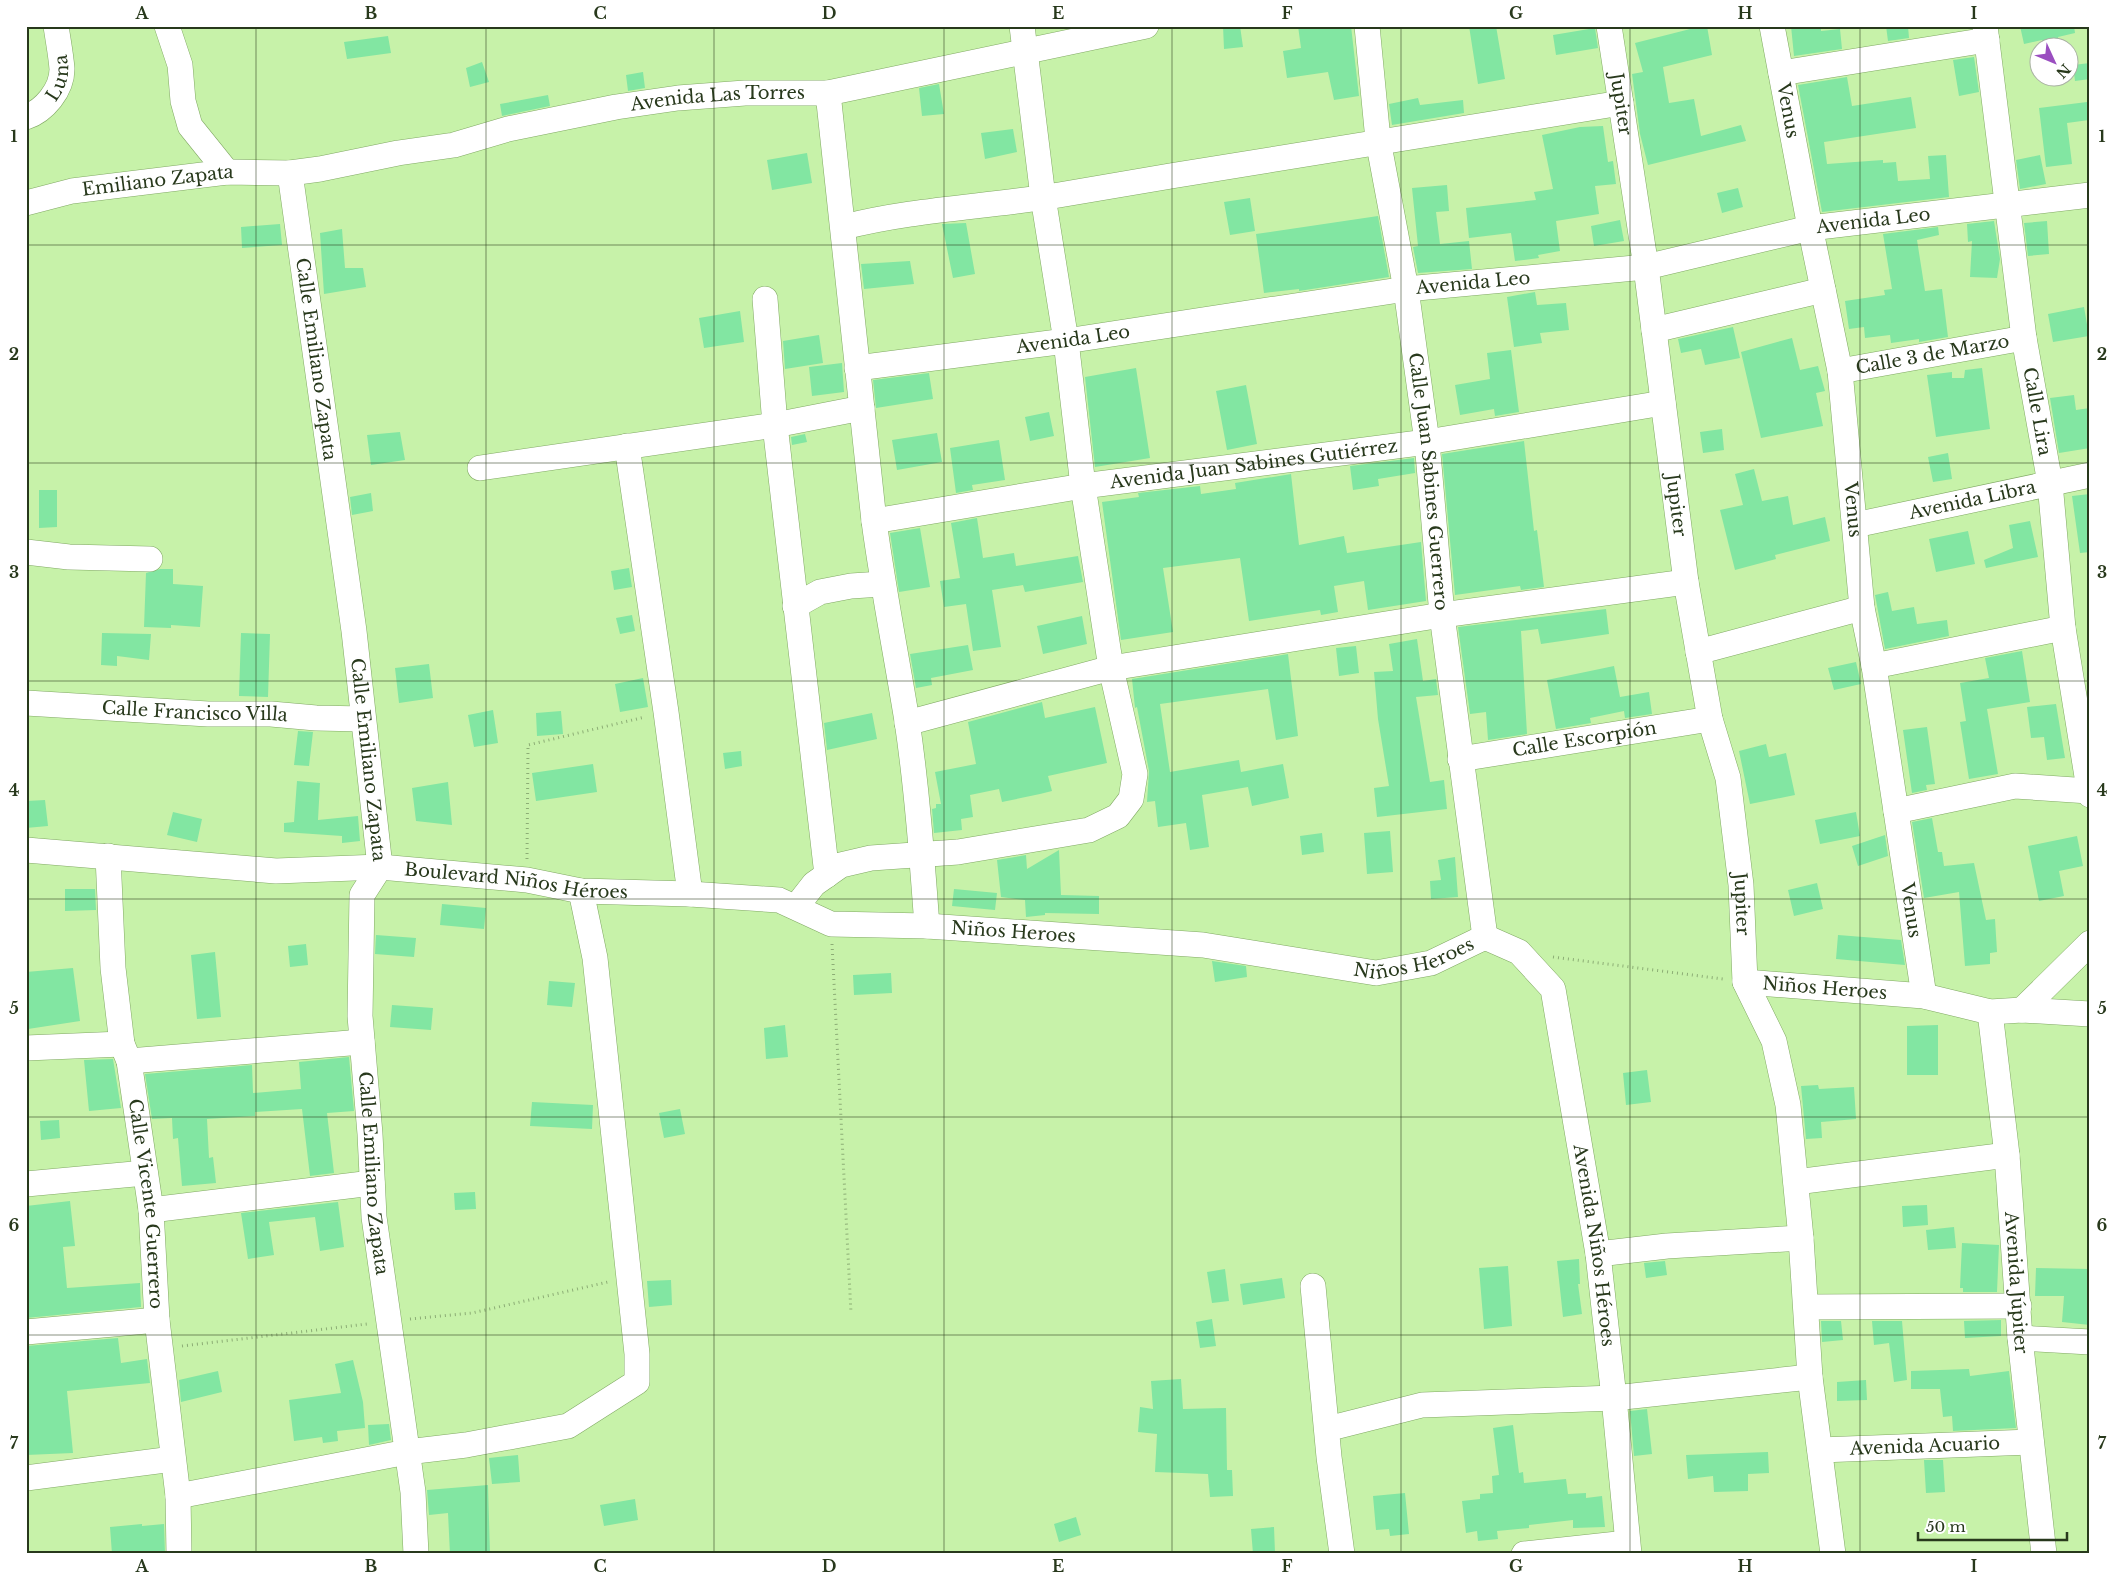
<svg xmlns="http://www.w3.org/2000/svg" width="2116" height="1580" font-family="'Libre Baskerville',serif">
	<rect width="100%" height="100%" fill="#c7f2a9"/>
	<!-- building -->
	<path fill="#82e6a2" d="M1223,26H1240L1243,47L1224,49Z
		M1298,26H1351L1359,96L1334,100L1328,72L1287,78L1283,51L1301,48Z
		M1469,26H1496L1505,79L1478,84Z
		M1702,26H1707L1712,55L1663,67L1669,103L1694,99L1701,136L1741,125L1746,141L1648,165L1640,134L1632,74L1643,72L1635,43Z
		M1791,26H1821V31L1840,29L1842,49L1794,56Z
		M1886,26H1908L1909,38L1888,41Z
		M2020,26H2074L2075,33L2058,37L2060,48H2043L2042,40L2024,44Z
		M1595,28L1598,48L1556,55L1553,35Z
		M388,36L391,53L347,59L344,42Z
		M1974,57L1979,92L1959,96L1953,60Z
		M482,62L489,82L470,87L466,68Z
		M2090,63V79L2075,81L2073,65Z
		M643,72L645,88L628,91L626,75Z
		M1847,77L1852,106L1911,97L1916,128L1824,142L1827,164L1883,160V163L1896,162L1898,181L1930,179L1928,156L1946,155L1949,197L1822,212L1798,85Z
		M939,84L944,114L922,116L919,88Z
		M548,95L550,106L502,116L500,104Z
		M1418,98L1420,105L1463,100L1464,113L1392,125L1389,104Z
		M2087,102L2089,120L2067,123L2072,164L2046,167L2039,108Z
		M1603,126L1608,162L1613,161L1616,184L1595,186L1599,214L1556,221L1560,251L1538,255L1539,258L1515,261L1511,233L1469,238L1466,208L1536,200L1534,192L1553,189L1542,135L1580,127Z
		M1013,129L1017,152L985,159L981,133Z
		M807,153L812,183L772,190L767,160Z
		M2040,155L2046,184L2020,189L2016,160Z
		M1447,185L1449,211L1436,212L1440,244L1469,241L1472,269L1418,273L1413,247L1418,246L1412,188Z
		M1738,188L1743,207L1722,213L1717,193Z
		M1250,198L1255,231L1230,235L1224,202Z
		M1378,216L1389,277L1299,291V289L1264,293L1256,234Z
		M1620,220L1624,241L1594,246L1591,226Z
		M1994,221L2000,259L1997,278L1970,277L1972,241L1968,242L1967,224Z
		M2047,221L2049,254L2028,256L2024,223Z
		M966,223L975,274L953,278L942,224Z
		M280,224L282,245L242,248L241,227Z
		M1938,227L1939,235L1917,240L1925,291L1942,289L1948,337L1919,342V339L1891,343L1890,335L1865,338L1864,327L1849,329L1845,301L1885,295L1884,290L1892,289L1883,234Z
		M342,229L345,268H363L366,287L324,294L320,233Z
		M910,261L914,284L864,289L861,264Z
		M1535,292L1537,305L1566,303L1569,330L1540,333L1542,343L1514,347L1507,297Z
		M2084,307L2089,336L2053,342L2048,314Z
		M740,311L744,342L704,348L699,318Z
		M1733,327L1740,358L1705,365L1701,349L1681,353L1678,339Z
		M819,335L823,363L785,369L783,341Z
		M1792,338L1800,370L1818,366L1825,391L1816,393L1823,426L1761,438L1741,352Z
		M1511,350L1519,412L1495,416L1494,409L1460,415L1455,385L1490,379L1487,353Z
		M842,363L844,392L812,396L809,367Z
		M1136,368L1150,458L1095,467L1085,377Z
		M1982,368L1990,429L1936,437L1927,375L1952,372V378H1964L1965,370Z
		M929,373L933,399L876,408L873,380Z
		M1246,385L1257,444L1227,450L1216,391Z
		M2074,395L2076,410L2090,408V448L2059,453L2050,398Z
		M1049,412L1054,436L1030,441L1025,417Z
		M1722,429L1724,450L1703,453L1700,432Z
		M400,432L405,460L371,465L367,435Z
		M937,433L942,462L897,470L892,440Z
		M805,434L807,442L792,445L791,437Z
		M999,440L1005,480L972,485L973,490L956,493L950,448Z
		M1524,441L1534,531L1537,530L1544,587L1521,590L1520,586L1455,595L1442,454Z
		M1948,453L1952,479L1933,482L1928,457Z
		M1414,458L1415,473L1378,479L1379,486L1353,490L1350,466Z
		M1754,469L1762,501L1788,496L1793,525L1825,517L1830,541L1775,555L1776,559L1735,570L1720,510L1743,505L1735,474Z
		M1291,474L1299,545L1344,536L1347,553L1421,542L1426,601L1368,610L1364,581L1334,586L1338,612L1321,615L1320,610L1249,621L1240,558L1163,568L1173,632L1121,640L1102,502L1139,497L1138,493L1200,486L1201,494L1236,489L1235,483Z
		M39,490H57V527L39,528Z
		M371,493L373,511L352,515L350,497Z
		M2090,494V552L2080,553L2072,496Z
		M977,518L983,558L1014,553L1016,566L1078,556L1083,582L1025,592L1023,585L992,590L1001,647L973,651L966,604L944,607L940,581L960,578L951,523Z
		M2030,521L2038,557L1986,568L1984,560L2013,548L2009,525Z
		M920,528L930,587L899,592L890,533Z
		M1968,531L1975,564L1936,572L1929,539Z
		M629,568L632,587L614,590L611,571Z
		M160,569H173V584L203,586L200,627L171,625V628L144,627L146,573Z
		M1888,592L1892,611L1914,607L1917,624L1947,620L1949,636L1885,649L1875,595Z
		M1606,609L1609,634L1541,644L1538,629L1521,631L1527,734L1488,740L1486,712L1470,714L1458,627Z
		M632,615L635,631L620,634L616,618Z
		M1082,616L1087,644L1043,654L1037,626Z
		M102,633L151,634L149,660L117,656V666L101,665Z
		M241,633L270,634L268,697L239,696Z
		M1417,639L1423,681L1436,679L1438,695L1416,697L1430,782L1444,780L1447,809L1377,817L1374,788L1389,786L1378,719L1374,672L1393,671L1389,644Z
		M968,645L973,670L931,678L932,685L916,688L910,654Z
		M1356,646L1359,673L1339,676L1336,648Z
		M2022,651L2030,702L1987,709L1998,774L1969,779L1960,722L1966,721L1960,683L1989,678L1985,658Z
		M1288,654L1298,736L1276,740L1268,689L1160,704L1170,772L1239,760L1241,772L1283,764L1289,798L1252,806L1248,787L1202,795L1209,847L1190,850L1186,823L1158,827L1155,801L1147,802L1149,771L1137,707L1135,708L1132,679Z
		M1856,662L1861,684L1834,690L1828,668Z
		M429,664L433,698L399,703L395,668Z
		M1614,666L1620,697L1649,692L1652,714L1625,718L1624,711L1590,718L1591,723L1556,729L1547,680Z
		M643,678L648,707L620,712L615,684Z
		M1042,702L1045,718L1095,707L1107,763L1048,776L1052,791L1040,794L1002,802L999,789L970,795L973,817L961,819L962,830L934,833L932,809L936,808V804H941L935,772L976,764L968,722Z
		M2056,704L2065,758L2047,760L2044,737L2031,738L2027,707Z
		M493,710L498,743L474,747L468,715Z
		M561,711L563,734L537,736L536,713Z
		M872,713L877,739L827,750L824,723Z
		M1927,727L1935,784L1926,785L1927,790L1912,793L1903,730Z
		M298,731L313,732L309,766L294,765Z
		M1766,744L1769,757L1786,753L1795,795L1750,804L1739,751Z
		M741,751L742,766L725,769L723,753Z
		M593,764L597,792L536,801L532,773Z
		M297,781L320,783L318,820L358,816L360,841L342,843V836L284,832V823L294,822Z
		M448,782L452,825L416,821L412,788Z
		M45,800L48,826L26,828V801Z
		M173,812L202,819L197,842L167,835Z
		M1856,812L1860,836L1820,844L1815,820Z
		M1932,818L1938,852H1942L1944,866L1974,863L1986,920L1995,919L1997,952L1990,953V964L1965,966L1959,892L1924,898L1912,822Z
		M1390,831L1393,872L1367,874L1364,833Z
		M1322,833L1324,852L1302,855L1300,836Z
		M1885,835L1888,856L1858,866L1852,846Z
		M2077,836L2083,866L2059,871L2064,896L2039,901L2028,846Z
		M1059,850L1061,895L1099,896V914L1045,913V915L1026,917L1025,900L1001,897L997,860L1026,855L1027,869Z
		M1455,857L1458,897L1431,899L1430,881L1441,880L1438,860Z
		M1817,883L1823,909L1794,916L1788,890Z
		M65,889H95L96,910L65,911Z
		M954,889L997,893L995,910L952,906Z
		M442,904L486,908L484,929L440,925Z
		M376,935L416,938L414,957L375,954Z
		M1838,935L1901,940L1905,965L1836,959Z
		M306,944L308,965L290,967L288,946Z
		M215,952L221,1017L197,1019L191,955Z
		M1212,961L1246,966L1247,977L1215,982Z
		M73,968L80,1021L28,1029L26,972Z
		M891,973L892,993L854,995L853,975Z
		M549,981L575,983L572,1007L547,1005Z
		M392,1005L433,1008L431,1030L390,1027Z
		M785,1025L788,1057L766,1059L764,1028Z
		M1938,1025V1075H1907V1026Z
		M349,1057L354,1111L327,1113L334,1173L310,1176L302,1109L255,1112V1116L207,1119L209,1158L213,1157L216,1183L182,1186L178,1138L173,1139L172,1118L152,1119L145,1074L252,1065L253,1093L301,1089L299,1062Z
		M113,1059L121,1108L89,1111L84,1060Z
		M1647,1070L1651,1102L1626,1105L1623,1073Z
		M1818,1085L1819,1089L1854,1087L1856,1119L1821,1122L1822,1138L1806,1139L1801,1086Z
		M532,1102L593,1105L592,1129L530,1126Z
		M680,1109L685,1134L664,1138L659,1113Z
		M59,1120L60,1138L41,1140L40,1121Z
		M475,1192L476,1209L455,1210L454,1193Z
		M70,1201L75,1246L63,1247L67,1288L140,1283L141,1307L26,1318V1206Z
		M338,1202L344,1247L320,1251L315,1217L269,1222L274,1255L248,1259L241,1213Z
		M1927,1205L1928,1225L1903,1227L1902,1206Z
		M1954,1227L1956,1248L1928,1250L1926,1230Z
		M1962,1243L1999,1245L1997,1292H1963V1288H1960Z
		M1579,1259L1580,1284H1578L1582,1314L1563,1317L1557,1261Z
		M1665,1261L1667,1275L1646,1278L1644,1263Z
		M1508,1266L1512,1326L1484,1329L1479,1268Z
		M2036,1268L2090,1269V1325L2062,1322L2064,1296H2035Z
		M1225,1269L1229,1301L1212,1303L1207,1272Z
		M1282,1278L1285,1298L1243,1305L1240,1284Z
		M671,1280L672,1305L649,1307L647,1281Z
		M1212,1319L1216,1346L1200,1348L1196,1322Z
		M2001,1320V1336L1965,1338L1964,1321Z
		M1821,1321H1841L1843,1340L1822,1342Z
		M1872,1321H1902L1907,1380L1894,1382L1889,1343L1874,1345Z
		M118,1338L121,1363L147,1359L150,1383L67,1391L73,1453L26,1455V1346Z
		M353,1360L363,1402L365,1428L337,1431L338,1441L323,1443L322,1437L294,1441L289,1400L341,1393L335,1364Z
		M1969,1369L1970,1376L2009,1371L2016,1428L1953,1431L1952,1416L1943,1417L1940,1389H1911V1371Z
		M218,1371L222,1392L181,1402L179,1380Z
		M1181,1379L1183,1409L1226,1408L1227,1470H1232L1233,1496L1210,1497L1208,1474L1155,1472L1157,1434L1138,1432L1140,1407L1153,1409L1151,1381Z
		M1866,1380L1867,1400L1837,1401V1382Z
		M1647,1409L1652,1454L1634,1456L1630,1411Z
		M389,1424L391,1440L369,1445L368,1425Z
		M1513,1425L1519,1473L1523,1472L1524,1483L1566,1479L1568,1494L1586,1493V1498L1602,1496L1605,1527L1573,1528V1520L1529,1525V1528L1497,1531L1498,1539L1478,1541L1477,1531L1466,1533L1462,1501L1480,1499V1494L1493,1493L1492,1476L1499,1475L1493,1428Z
		M1768,1452L1769,1473L1748,1474V1491L1714,1492L1713,1476L1688,1479L1686,1455Z
		M518,1455L520,1482L492,1484L489,1458Z
		M1924,1460H1943L1945,1492L1926,1493Z
		M488,1485L490,1554H450L448,1513L429,1515L427,1490Z
		M1405,1493L1409,1534L1390,1536L1389,1529L1376,1530L1373,1496Z
		M635,1499L638,1520L604,1526L600,1505Z
		M1076,1517L1081,1535L1059,1542L1054,1524Z
		M142,1524V1526L164,1524L165,1554H112L110,1527Z
		M1274,1527L1275,1553L1253,1554L1251,1529Z"/>
	<g fill="none" stroke-linecap="round" stroke-linejoin="round">
		<defs>
			<g id="minor">
				<path d="M167,26L180,65L183,101L190,126L227,172"/>
				<path id="s1" d="M1367,26L1378,140L1406,289L1427,442L1442,615L1485,937"/>
				<path id="s2" d="M1609,26L1646,267L1686,582L1710,719L1728,778L1741,885L1745,982L1774,1041L1788,1105L1801,1238L1810,1377L1833,1554"/>
				<path id="s3" d="M1772,26L1808,217L1840,371L1862,608L1874,666L1924,996"/>
				<path id="s4" d="M1985,26L2024,338L2050,483L2063,628L2090,795"/>
				<path d="M1781,73L1987,40"/>
				<path d="M828,93L874,521C883,588 896,654 907,721C917,789 922,858 927,926"/>
				<path id="s5" d="M26,117C44,111 62,90 62,69C61,55 58,40 56,26"/>
				<path id="s6" d="M290,173L354,631L380,867L362,895L360,1016L370,1134L374,1217L413,1492L416,1554"/>
				<path id="s7" d="M26,203L72,191L227,172L290,173L320,169L398,153L454,145L508,129L616,107L678,98L745,93H828L1146,26"/>
				<path d="M844,227C914,209 987,207 1059,195C1246,163 1433,132 1621,103"/>
				<path d="M765,299L775,425L827,875"/>
				<path d="M1654,330L1823,290"/>
				<path id="s8" d="M857,368L1066,341L1406,289L1646,267L1810,228L2090,195"/>
				<path id="s9" d="M1840,371L2024,338"/>
				<path d="M627,446L666,712L690,894"/>
				<path d="M480,468L775,425L862,408"/>
				<path id="s10" d="M874,521L1083,486L1427,442L1663,403"/>
				<path id="s11" d="M1855,525L2090,475"/>
				<path d="M26,552L69,557L150,559"/>
				<path d="M795,606L820,592L851,586L882,584"/>
				<path d="M1698,652L1862,608"/>
				<path d="M1874,666L2063,628"/>
				<path id="s12" d="M26,703L208,714H271L316,718L363,719"/>
				<path d="M907,723L1111,668L1442,615L1686,582"/>
				<path id="s13" d="M1460,759L1710,719"/>
				<path d="M1896,811L2015,786L2089,791"/>
				<path id="s14" d="M26,850L276,871L380,867L527,880L581,891L690,894L779,900L831,924L927,926L1203,945L1376,973L1431,963L1485,937L1519,952L1553,989L1598,1254L1614,1398L1629,1554"/>
				<path id="s15" d="M108,856L113,968L122,1044L129,1061L151,1210L157,1320L178,1496L179,1554"/>
				<path d="M796,907L814,884L841,865L871,858L958,852L1089,830L1118,816L1131,799L1135,774L1111,668L1083,486L1066,341L1043,197L1022,26"/>
				<path id="s16" d="M1745,982L1924,996L1990,1012L2022,1010L2090,1014"/>
				<path d="M2022,1010L2090,943"/>
				<path id="s17" d="M1990,1012L2007,1155L2020,1338L2044,1554"/>
				<path d="M26,1048L122,1044"/>
				<path d="M129,1061L362,1042"/>
				<path d="M1796,1182L2007,1155"/>
				<path d="M26,1184L145,1173"/>
				<path d="M151,1210L372,1183"/>
				<path d="M1598,1254L1667,1246L1801,1238"/>
				<path d="M1313,1286L1329,1457L1342,1554"/>
				<path d="M1807,1307L2019,1306"/>
				<path d="M26,1332L157,1320"/>
				<path d="M2020,1338L2090,1342"/>
				<path d="M1327,1429L1422,1405L1614,1398L1810,1377"/>
				<path id="s18" d="M1820,1450L2031,1442"/>
				<path d="M26,1478L173,1459"/>
				<path d="M178,1496L407,1452L466,1445L568,1426L637,1382V1354L595,958L581,891"/>
				<path d="M1524,1554L1627,1543"/>
			</g>
		</defs>
		<!-- minor casing -->
		<use href="#minor" stroke="#81a964" stroke-width="26"/>
		<!-- path -->
		<path stroke="#8cad75" stroke-width="3" stroke-dasharray="1 4" stroke-linecap="butt" d="M527,859L528,745L645,717
			M832,944L851,1313
			M1553,957L1723,979
			M410,1319L472,1313L608,1282
			M182,1346L367,1324"/>
		<!-- minor -->
		<use href="#minor" stroke="#fff" stroke-width="25"/>
	</g>
	<!-- grid -->
	<path fill="none" stroke="#28391c" stroke-width="1" stroke-opacity="0.55" d="M256,26V1554M486,26V1554M714,26V1554M944,26V1554M1172,26V1554M1401,26V1554M1630,26V1554M1860,26V1554M26,245H2090M26,463H2090M26,681H2090M26,899H2090M26,1117H2090M26,1335H2090"/>
	<g text-anchor="middle" dominant-baseline="central" stroke-width="4" stroke-linejoin="round" paint-order="stroke">
		<!-- street labels -->
		<g font-size="18" fill="#28391c" stroke="#fff">
			<text stroke="none"><textPath href="#s5" startOffset="54">Luna</textPath></text>
			<text stroke="none"><textPath href="#s7" startOffset="702">Avenida Las Torres</textPath></text>
			<text stroke="none"><textPath href="#s2" startOffset="79">Jupiter</textPath></text>
			<text stroke="none"><textPath href="#s3" startOffset="86">Venus</textPath></text>
			<text stroke="none"><textPath href="#s7" startOffset="134">Emiliano Zapata</textPath></text>
			<text stroke="none"><textPath href="#s8" startOffset="1028">Avenida Leo</textPath></text>
			<text stroke="none"><textPath href="#s8" startOffset="622">Avenida Leo</textPath></text>
			<text stroke="none"><textPath href="#s8" startOffset="218">Avenida Leo</textPath></text>
			<text stroke="none"><textPath href="#s9" startOffset="94">Calle 3 de Marzo</textPath></text>
			<text stroke="none"><textPath href="#s6" startOffset="188">Calle Emiliano Zapata</textPath></text>
			<text stroke="none"><textPath href="#s4" startOffset="389">Calle Lira</textPath></text>
			<text stroke="none"><textPath href="#s10" startOffset="384">Avenida Juan Sabines Gutiérrez</textPath></text>
			<text stroke="none"><textPath href="#s1" startOffset="460">Calle Juan Sabines Guerrero</textPath></text>
			<text stroke="none"><textPath href="#s11" startOffset="120">Avenida Libra</textPath></text>
			<text stroke="none"><textPath href="#s2" startOffset="484">Jupiter</textPath></text>
			<text stroke="none"><textPath href="#s3" startOffset="491">Venus</textPath></text>
			<text stroke="none"><textPath href="#s12" startOffset="169">Calle Francisco Villa</textPath></text>
			<text stroke="none"><textPath href="#s13" startOffset="126">Calle Escorpión</textPath></text>
			<text stroke="none"><textPath href="#s6" startOffset="592">Calle Emiliano Zapata</textPath></text>
			<text stroke="none"><textPath href="#s14" startOffset="492">Boulevard Niños Héroes</textPath></text>
			<text stroke="none"><textPath href="#s2" startOffset="889">Jupiter</textPath></text>
			<text stroke="none"><textPath href="#s3" startOffset="896">Venus</textPath></text>
			<text stroke="none"><textPath href="#s14" startOffset="996">Niños Heroes</textPath></text>
			<text stroke="none"><textPath href="#s14" startOffset="1401">Niños Heroes</textPath></text>
			<text stroke="none"><textPath href="#s16" startOffset="80">Niños Heroes</textPath></text>
			<text stroke="none"><textPath href="#s6" startOffset="1012">Calle Emiliano Zapata</textPath></text>
			<text stroke="none"><textPath href="#s15" startOffset="351">Calle Vicente Guerrero</textPath></text>
			<text stroke="none"><textPath href="#s14" startOffset="1824">Avenida Niños Héroes</textPath></text>
			<text stroke="none"><textPath href="#s17" startOffset="272">Avenida Júpiter</textPath></text>
			<text stroke="none"><textPath href="#s18" startOffset="105">Avenida Acuario</textPath></text>
		</g>
	</g>
	<!-- border -->
	<rect width="2116" height="1580" fill="none" stroke="#ffffff" stroke-width="55"/>
	<!-- north arrow -->
	<g transform="translate(2054 62) rotate(134)"><circle r="24" fill="#ffffff" stroke="#a9b0a4"/>
	<path d="M0-4L9 19L0 12L-9 19Z" fill="#9a4ec0"/>
	<text y="-8" font-size="14" font-weight="bold" text-anchor="middle" fill="#28391c">N</text>
	</g>
	<!-- scale -->
	<path d="M1918 1532v8h149v-8" fill="none" stroke="#28391c" stroke-width="2.5"/>
	<text x="1926" y="1532" font-size="15" fill="#28391c" stroke="#ffffff" stroke-width="4" paint-order="stroke">50 m</text>
	<rect x="28" y="28" width="2060" height="1524" fill="none" stroke="#28391c" stroke-width="2"/>
	<g font-size="16" text-anchor="middle" font-weight="bold" fill="#28391c">
		<text x="142" y="19">A</text>
		<text x="371" y="19">B</text>
		<text x="600" y="19">C</text>
		<text x="829" y="19">D</text>
		<text x="1058" y="19">E</text>
		<text x="1287" y="19">F</text>
		<text x="1516" y="19">G</text>
		<text x="1745" y="19">H</text>
		<text x="1974" y="19">I</text>
		<text x="14" y="142">1</text>
		<text x="2102" y="142">1</text>
		<text x="14" y="360">2</text>
		<text x="2102" y="360">2</text>
		<text x="14" y="578">3</text>
		<text x="2102" y="578">3</text>
		<text x="14" y="796">4</text>
		<text x="2102" y="796">4</text>
		<text x="14" y="1014">5</text>
		<text x="2102" y="1014">5</text>
		<text x="14" y="1231">6</text>
		<text x="2102" y="1231">6</text>
		<text x="14" y="1449">7</text>
		<text x="2102" y="1449">7</text>
		<text x="142" y="1572">A</text>
		<text x="371" y="1572">B</text>
		<text x="600" y="1572">C</text>
		<text x="829" y="1572">D</text>
		<text x="1058" y="1572">E</text>
		<text x="1287" y="1572">F</text>
		<text x="1516" y="1572">G</text>
		<text x="1745" y="1572">H</text>
		<text x="1974" y="1572">I</text>
	</g>
</svg>
